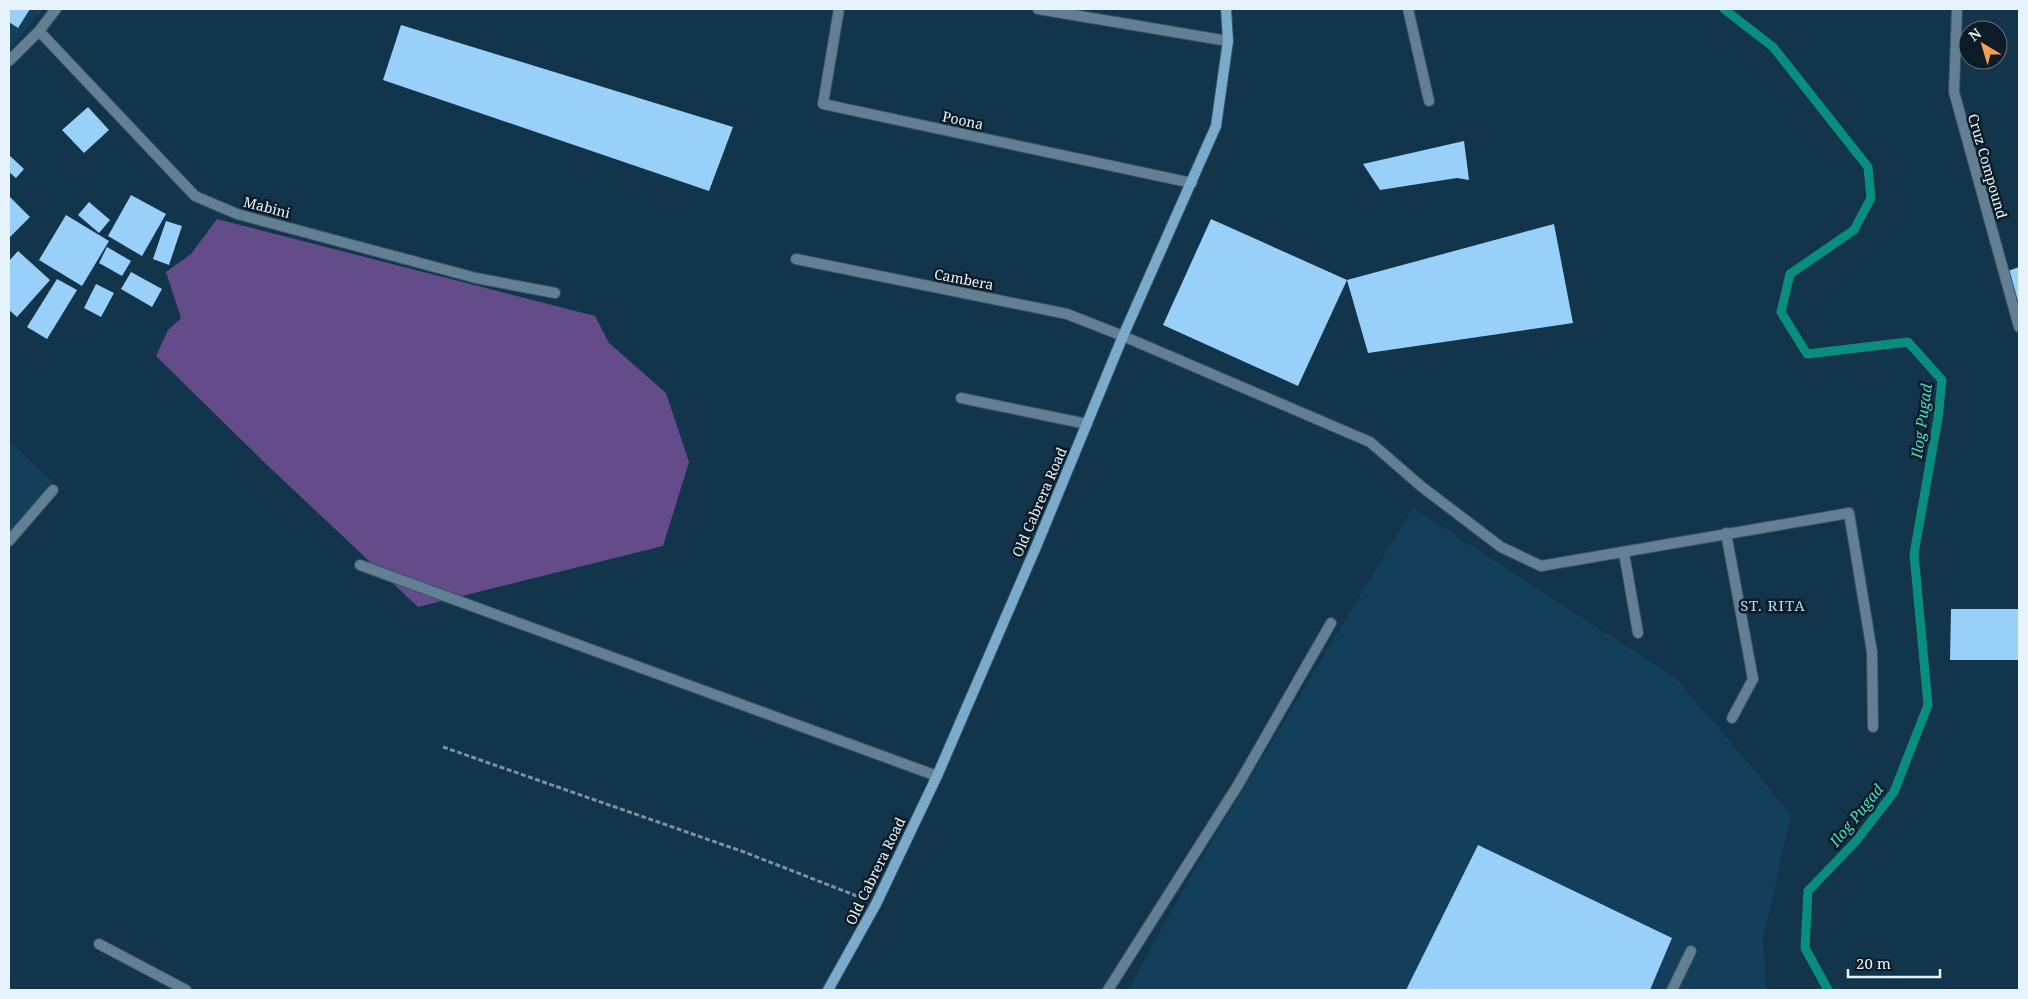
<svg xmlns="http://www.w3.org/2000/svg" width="2028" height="999" font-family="'Noto Serif',serif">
	<rect width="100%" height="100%" fill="#12354c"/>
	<!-- built -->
	<path fill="#133f5a" d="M9,9H43L9,50Z
		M9,441L53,482L9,534Z
		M1413,508L1677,679L1791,814L1763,940L1766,990H1128L1195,869Z"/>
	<!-- forest -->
	<path fill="#644b8a" d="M217,219L595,316L609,343L666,393L689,462L663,546L418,607L266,464L156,356L168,330L181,318L166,272L191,254Z"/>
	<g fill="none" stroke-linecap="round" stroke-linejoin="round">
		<!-- stream -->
		<path stroke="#098d7d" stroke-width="9" d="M1724,9L1773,47L1868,167L1871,198L1854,230L1790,274L1781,312L1807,354L1908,342L1942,380L1938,418L1914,554L1928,705L1894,792L1856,841L1808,891L1805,948L1828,990"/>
	</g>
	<!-- building -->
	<path fill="#98d0fa" d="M9,9H30L18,28L9,22Z
		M401,25L733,127L709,191L383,80Z
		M88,107L109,130L84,153L62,130Z
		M1464,141L1469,180L1457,178L1380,190L1363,164Z
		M9,155L24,169L16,178L9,172Z
		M131,195L166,214L142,256L108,236Z
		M9,196L30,217L9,238Z
		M89,202L110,220L99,233L78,215Z
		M66,215L109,241L82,286L39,260Z
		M1211,219L1347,280L1554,224L1573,323L1368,353L1347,280L1298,386L1163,325Z
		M166,221L182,226L169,265L153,259Z
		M107,247L131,261L122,276L99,263Z
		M18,251L50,280L17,317L9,310V261Z
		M2019,267V311L2005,272Z
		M131,272L162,289L152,307L121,289Z
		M57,279L77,290L47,339L27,327Z
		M96,284L114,293L101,317L84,308Z
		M1951,609H2019V660H1950Z
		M1478,845L1672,938L1650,990H1406Z"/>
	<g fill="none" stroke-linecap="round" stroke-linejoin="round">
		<defs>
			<path id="lane" d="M1408,9L1429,101
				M961,398L1087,424
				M9,541L53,490
				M360,565L937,776
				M1108,990L1238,785L1331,623
				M1672,990L1691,951"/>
			<path id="street" d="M839,9L823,104L1192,183
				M1038,9L1228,41
				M1957,9L1954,92L2019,327
				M39,31L195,196L237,214L476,278L555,293
				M9,61L39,31L56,9
				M796,259L1067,314L1123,336L1370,442L1422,487L1501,547L1541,566L1849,513L1872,652L1873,727
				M1726,533L1753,679L1732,718
				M1624,553L1638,633
				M99,944L186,990"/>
			<path id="secondary" d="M828,990L876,904L937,776L1036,547L1123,336L1216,126L1228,41L1226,9"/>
		</defs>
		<!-- lane casing -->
		<use href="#lane" stroke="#345468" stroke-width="12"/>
		<!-- street casing -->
		<use href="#street" stroke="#345468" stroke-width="12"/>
		<!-- secondary casing -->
		<use href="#secondary" stroke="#345468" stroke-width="12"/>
		<!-- path -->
		<path stroke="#7a92a2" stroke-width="3" stroke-dasharray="5 2.5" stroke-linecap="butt" d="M443,747L744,852L857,896"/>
		<!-- lane -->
		<use href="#lane" stroke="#627f94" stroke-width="10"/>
		<!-- street -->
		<use href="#street" stroke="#627f94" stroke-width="10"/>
		<!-- secondary -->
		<use href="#secondary" stroke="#7caacb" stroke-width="10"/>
	</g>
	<g text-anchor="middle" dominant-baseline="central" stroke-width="5" stroke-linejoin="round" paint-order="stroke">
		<!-- street labels -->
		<g font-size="14" fill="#e8f4fd" stroke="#0d1b26">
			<text transform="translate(963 120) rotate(12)">Poona</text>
			<text transform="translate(1988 166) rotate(74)">Cruz Compound</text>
			<text transform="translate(267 207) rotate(15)">Mabini</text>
			<text transform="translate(964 279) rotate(11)">Cambera</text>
			<text transform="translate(1039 502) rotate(-67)">Old Cabrera Road</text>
			<text transform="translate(875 871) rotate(-64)">Old Cabrera Road</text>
		</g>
		<!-- water labels -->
		<g font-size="15" font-style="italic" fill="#43e0c9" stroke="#0d1b26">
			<text transform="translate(1921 421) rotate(-82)">Ilog Pugad</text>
			<text transform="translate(1856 815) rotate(-51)">Ilog Pugad</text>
		</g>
		<!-- neighbourhood labels -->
		<g font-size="15" letter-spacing="1" fill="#b3daf7" stroke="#0d1b26">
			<text x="1773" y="605">ST. RITA</text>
		</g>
	</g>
	<!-- border -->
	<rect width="2028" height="999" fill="none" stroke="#e8f4fd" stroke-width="20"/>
	<!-- north arrow -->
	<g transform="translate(1983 45) rotate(322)"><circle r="24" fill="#0d1b26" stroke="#65727c"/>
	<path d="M0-4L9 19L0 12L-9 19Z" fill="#f9a04d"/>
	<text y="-8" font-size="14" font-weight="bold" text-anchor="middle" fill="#e8f4fd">N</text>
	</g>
	<!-- scale -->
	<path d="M1848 969v8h92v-8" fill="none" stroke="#e8f4fd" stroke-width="2.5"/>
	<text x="1856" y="969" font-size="15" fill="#e8f4fd" stroke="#0d1b26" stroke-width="4" paint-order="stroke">20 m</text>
</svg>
